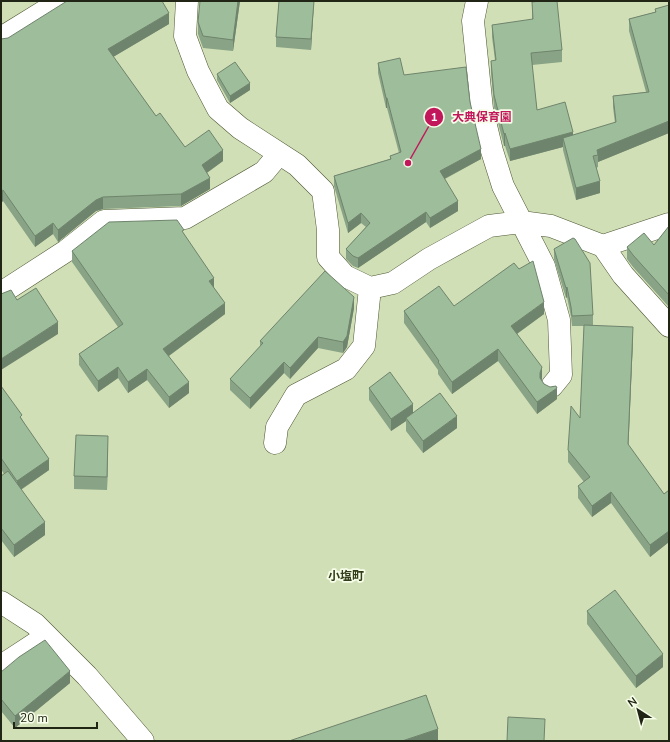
<svg xmlns="http://www.w3.org/2000/svg" width="670" height="742" font-family="'Nunito Sans','Noto Sans JP',sans-serif">
	<rect width="100%" height="100%" fill="#d1dfb6"/>
	<g fill="none" stroke-linecap="round" stroke-linejoin="round">
		<defs>
			<path id="street" d="M187,1L185,36L198,71L218,109L240,128L297,165L323,191L328,230V257L345,276L370,288L393,283L429,259L489,226L521,222L551,226L603,246L669,224
				M477,1L473,21L482,109L492,151L503,186L544,266L559,320L561,375L552,386
				M1,38L61,1
				M603,246L623,275L669,326
				M1,293L66,251L104,221L185,218L264,172L279,154
				M275,443L277,427L296,395L346,369L364,346L370,288
				M1,602L35,624L87,676L143,741
				M1,666L47,636"/>
		</defs>
		<!-- street casing -->
		<use href="#street" stroke="#4c5733" stroke-width="23"/>
		<!-- street -->
		<use href="#street" stroke="#fff" stroke-width="22"/>
	</g>
	<!-- wall -->
	<path fill="#88a385" d="M240,1L233,51L203,48L198,34V22Z
		M279,1H314L311,50L276,47V37Z
		M532,2L562,50V62L532,65L537,110L573,135L615,123L613,107V96L646,92L629,31V19L655,12V9L669,5V133L598,162V167L596,168L600,193L576,200L563,150V147L510,161L505,146H504L494,107L491,73V61L495,60L492,37V25L532,20Z
		M169,24L113,57L156,116L185,147L223,161L207,173L210,189L181,206L103,209L96,211L58,242L53,234L35,247L3,201L1,203V39Z
		M378,63L404,75L470,102L481,159L445,179L458,211L430,228L426,222L358,268L353,266L346,259V249L366,227L361,223L348,233L334,186V176L390,159V156L399,153L387,108H386L378,73Z
		M217,74L250,90L230,103L217,80Z
		M669,226V307L633,267L627,259V247L654,245Z
		M184,234L214,288L225,314L169,356L189,393L169,408L147,380L128,393L118,378L98,392L79,365V354L118,327L72,262V251Z
		M554,249L593,315V325L633,339L628,445L664,494L669,490V542L650,557L611,503L592,517L578,498V486L584,482L568,462V450L580,418L584,326H572L571,317L567,297L566,298L554,259Z
		M454,306L544,314L517,334L542,379L541,380L557,399L537,414L498,361L452,394L438,374V370L404,323V311Z
		M354,308L347,347L343,353L318,348L290,379L284,373L250,409L230,390V379L260,347V341Z
		M1,386L22,419L49,470L21,490L45,535L14,557L1,540V476L4,474L1,469Z
		M369,388L413,413L457,428L423,453L406,431V421L391,431L369,400Z
		M108,448L107,490L74,489V476Z
		M587,611L663,667L636,688L587,624Z
		M1,672L70,683L15,728L1,711Z"/>
	<!-- shaded-wall -->
	<path fill="#6f846c" d="M238,1H240L233,51V40Z
		M314,1L311,50V39Z
		M169,13V24L108,60V49Z
		M250,83V90L230,103V96Z
		M386,98H387V108H386Z
		M669,121V133L598,162V155L597,150Z
		M573,132V144L563,138V147L510,161V149Z
		M505,133V146H504V134Z
		M481,149V159L440,181V171Z
		M223,150V161L202,176V165Z
		M210,178V189L181,206V194Z
		M600,181V193L576,200V188Z
		M3,190V201L1,203V191Z
		M103,197V209L96,211L58,242V230L96,200Z
		M458,201V211L430,228V218Z
		M426,212V222L358,268V258Z
		M361,213V223L348,233V223Z
		M53,223V234L35,247V236Z
		M214,278V289L209,281Z
		M567,287V297L566,298V288Z
		M354,297V308L347,347L343,353V342Z
		M544,302V314L511,338V326Z
		M225,303V314L163,360V349Z
		M58,322V334L1,370V359Z
		M633,327V339L628,456V444Z
		M318,337V348L290,379V368Z
		M498,349V361L452,394V382Z
		M284,362V373L250,409V398Z
		M118,367V378L98,392V381Z
		M542,367V379L540,384V373Z
		M147,369V380L128,393V382Z
		M189,382V393L169,408V397Z
		M557,388V399L537,414V402Z
		M413,404V416L406,418V421L391,431V419Z
		M457,416V428L423,453V441Z
		M108,436V448L107,490V477Z
		M49,459V470L17,492V481Z
		M611,492V503L592,517V506Z
		M45,522V535L14,557V545Z
		M669,531V542L650,557V545Z
		M663,654V667L636,688V676Z
		M70,671V683L15,728V716Z
		M438,729V741H402Z"/>
	<!-- building -->
	<path fill="#9ebd9b" stroke="#6f846c" d="M67,1H162L169,13L108,49L156,116L160,113L185,147L209,130L223,150L202,165L210,178L181,194L103,197L96,200L58,230L53,223L35,236L3,190L1,191V39L8,38Z
		M200,1H238L233,40L203,36L198,22Z
		M279,1H314L311,39L276,37Z
		M540,1H557L562,50L531,53L537,110L565,102L573,132L510,149L505,133L504,134L494,95L491,61L496,60L492,25L533,19L532,2Z
		M669,5V121L597,150L598,155L593,156L600,181L576,188L563,138L616,122L613,96L649,92L629,19L656,12L655,9Z
		M400,58L404,75L466,67L470,102L481,149L440,171L458,201L430,218L426,212L358,258L353,256L346,249L370,223L361,213L348,223L334,176L391,159L390,156L401,152L387,98H386L378,63Z
		M235,62L250,83L230,96L217,74Z
		M177,220L184,230L182,231L214,278L209,281L225,303L163,349L189,382L169,397L147,369L128,382L118,367L98,381L79,354L123,324L72,251L109,222Z
		M669,226V295L633,255L627,247L644,233L654,245Z
		M573,238L575,239L590,263L593,315L572,316L571,307L567,287L566,288L554,249Z
		M533,261L544,302L511,326L542,367L540,373V378L544,384L550,387L556,386L557,388L537,402L498,349L452,382L438,362L439,361L404,311L439,286L454,306L514,263L519,269Z
		M325,271L354,297L347,336L343,342L318,337L290,368L284,362L250,398L230,379L263,343L260,341Z
		M36,288L58,322L1,359V294L11,290L17,300Z
		M584,325L633,327L628,444L664,494L669,490V531L650,545L611,492L592,506L578,486L590,477L568,450L571,406L580,418Z
		M390,372L413,404L391,419L369,388Z
		M1,386L22,415L20,417L49,459L17,481L1,458Z
		M440,393L457,416L423,441L406,418Z
		M76,435L108,436L107,477L74,476Z
		M8,471L45,522L14,545L1,528V476Z
		M615,590L663,654L636,676L587,611Z
		M45,640L70,671L15,716L1,699V672L19,657Z
		M426,695L438,729L402,741H289Z
		M508,717L545,719L544,741H507Z"/>
	<g text-anchor="middle" dominant-baseline="central" stroke-width="3.5" stroke-linejoin="round" paint-order="stroke">
		<!-- neighbourhood labels -->
		<g font-size="12" font-weight="bold" fill="#343e1b" stroke="#f6fde8">
			<text x="346" y="576">小塩町</text>
		</g>
	</g>
	<!-- callouts -->
	<path fill="none" stroke="#c2185b" stroke-width="1.5" d="M408 163L434 117"/>
	<g fill="#c2185b" stroke="#f6fde8" stroke-width="1.5">
		<circle cx="408" cy="163" r="4"/>
		<circle cx="434" cy="117" r="10"/>
	</g>
	<g font-size="12" text-anchor="middle" font-weight="bold" fill="#fff">
		<text x="434" y="121">1</text>
	</g>
	<g font-size="12" text-anchor="middle" font-weight="bold" fill="#c2185b" stroke="#f6fde8" stroke-width="3.5" stroke-linejoin="round" paint-order="stroke">
		<text x="482" y="121">大典保育園</text>
	</g>
	<!-- border -->
	<rect width="670" height="742" fill="none" stroke="#202515" stroke-width="4"/>
	<!-- north arrow -->
	<g transform="translate(638 710) rotate(324)" stroke="#f6fde8" stroke-width="3" paint-order="stroke">
	<path d="M0-3L7 15L0 10L-7 15Z" fill="#202515"/>
	<text y="-6" font-size="11" font-weight="bold" text-anchor="middle" fill="#202515">N</text>
	</g>
	<!-- scale -->
	<path d="M14 722v6h83v-6" fill="none" stroke="#202515" stroke-width="2"/>
	<text x="20" y="722" font-size="12" fill="#202515" stroke="#f6fde8" stroke-width="3" paint-order="stroke">20 m</text>
</svg>
